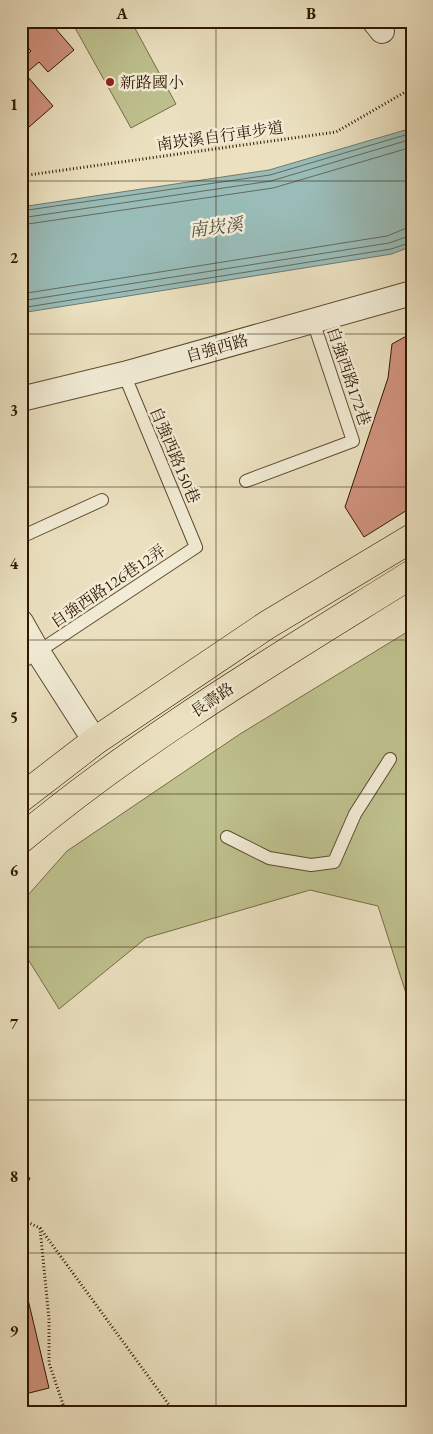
<svg xmlns="http://www.w3.org/2000/svg" width="433" height="1434" font-family="'EB Garamond','Noto Serif TC',serif">
	<rect width="100%" height="100%" fill="#ebe1c0"/>
	<filter id="stains"><feTurbulence type="fractalNoise" baseFrequency=".004" numOctaves="4"/><feColorMatrix values="0 0 0 0 .2 0 0 0 0 .09 0 0 0 0 .02 0 0 0 .5 -.17"/></filter>
	<radialGradient id="worn" r=".72"><stop offset=".6" stop-color="#630" stop-opacity="0"/><stop offset="1" stop-color="#630" stop-opacity=".3"/></radialGradient>
	<!-- green -->
	<path fill="#bec18e" stroke="#776c47" d="M83,21H131L176,104L131,128L74,26Z
		M412,629V1012L378,906L310,890L146,938L59,1009L21,948V903L67,851L240,734Z"/>
	<!-- water -->
	<path fill="#99bcb8" stroke="#6f7a6e" d="M412,128V246L392,254L21,313V207L269,170Z"/>
	<g fill="none" stroke-linecap="round" stroke-linejoin="round">
		<!-- shore -->
		<path stroke="#646a5c" stroke-width="1" d="M21,211L270,175L412,133
			M21,218L271,181L412,139
			M21,225L273,188L412,147
			M21,294L387,236L404,229L412,228
			M21,301L389,243L412,235
			M21,308L391,249L412,242"/>
	</g>
	<!-- building -->
	<path fill="#d0927d" stroke="#301700" d="M21,21H49L74,50L48,72L39,62L25,74L21,69V59L31,51L21,40Z
		M21,69L53,106L29,127L21,118Z
		M412,333V507L364,537L345,507L388,378L392,344Z
		M21,1174L30,1178L21,1197Z
		M21,1270L49,1388L21,1395Z"/>
	<g fill="none" stroke-linecap="round" stroke-linejoin="round">
		<defs>
			<path id="service" d="M246,481L353,441L313,321
				M21,537L102,500
				M21,663L196,547L124,374
				M227,837L269,858L311,865L334,862L355,814L390,759"/>
			<path id="minor" d="M374,21L382,31
				M21,399L124,374L412,293
				M21,622L38,652L95,741"/>
			<path id="primary" d="M21,798L95,741L267,625L412,538
				M21,839C142,738 279,657 412,574"/>
		</defs>
		<!-- service casing -->
		<use href="#service" stroke="#5f4a30" stroke-width="14"/>
		<!-- minor casing -->
		<use href="#minor" stroke="#5f4a30" stroke-width="26"/>
		<!-- primary casing -->
		<use href="#primary" stroke="#301700" stroke-width="29"/>
		<!-- path -->
		<path stroke="#301700" stroke-width="3" stroke-dasharray="1 2.5" stroke-linecap="butt" d="M21,176L336,132L412,88
			M21,1219L40,1228L175,1413
			M40,1228L49,1319V1363L66,1413
			M21,1409L29,1413"/>
		<!-- service -->
		<use href="#service" stroke="#f2ecd6" stroke-width="12"/>
		<!-- minor -->
		<use href="#minor" stroke="#f2ecd6" stroke-width="24"/>
		<!-- primary -->
		<use href="#primary" stroke="#ebe1c0" stroke-width="28"/>
	</g>
	<!-- grid -->
	<path fill="none" stroke="#301700" stroke-width="1" stroke-opacity="0.55" d="M216,21V1413M21,181H412M21,334H412M21,487H412M21,640H412M21,794H412M21,947H412M21,1100H412M21,1253H412"/>
	<!-- markers -->
	<circle fill="#8f2418" stroke="#f2ecd6" stroke-width="2" cx="110" cy="82" r="5"/>
	<g text-anchor="middle" dominant-baseline="central" stroke-width="5" stroke-linejoin="round" paint-order="stroke">
		<!-- poi labels -->
		<g font-size="16" fill="#301700" stroke="#f2ecd6" text-anchor="start">
			<text x="120" y="82">新路國小</text>
		</g>
		<!-- street labels -->
		<g font-size="16" fill="#301700" stroke="#f2ecd6">
			<text transform="translate(220 136) rotate(-8)">南崁溪自行車步道</text>
			<text transform="translate(217 348) rotate(-16)">自強西路</text>
			<text transform="translate(349 376) rotate(71)">自強西路172巷</text>
			<text transform="translate(175 455) rotate(67)">自強西路150巷</text>
			<text transform="translate(108 586) rotate(-34)">自強西路126巷12弄</text>
			<text transform="translate(212 700) rotate(-34)">長壽路</text>
		</g>
		<!-- water labels -->
		<g font-size="18" font-style="italic" fill="#555140" stroke="#f2ecd6">
			<text transform="translate(216 227) rotate(-7)">南崁溪</text>
		</g>
	</g>
	<!-- margin -->
	<rect width="433" height="1434" fill="none" stroke="#ebe1c0" stroke-width="55"/>
	<rect x="28" y="28" width="378" height="1378" fill="none" stroke="#301700" stroke-width="2"/>
	<g font-size="16" text-anchor="middle" font-weight="bold" fill="#301700">
		<text x="122" y="19">A</text>
		<text x="311" y="19">B</text>
		<text x="14" y="110">1</text>
		<text x="14" y="263">2</text>
		<text x="14" y="416">3</text>
		<text x="14" y="569">4</text>
		<text x="14" y="723">5</text>
		<text x="14" y="876">6</text>
		<text x="14" y="1029">7</text>
		<text x="14" y="1182">8</text>
		<text x="14" y="1336">9</text>
	</g>
	<rect width="100%" height="100%" filter="url(#stains)"/>
	<rect width="100%" height="100%" fill="url(#worn)"/>
</svg>
